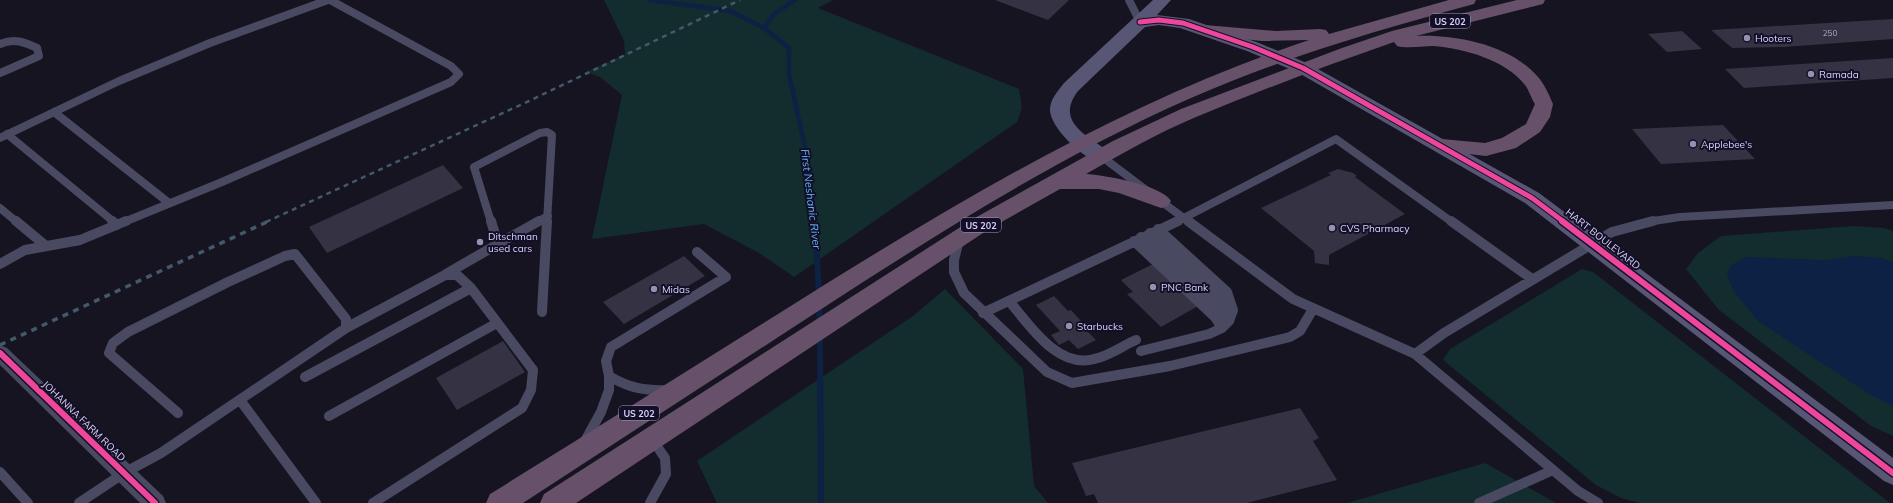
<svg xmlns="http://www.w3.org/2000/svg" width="1893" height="503" font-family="Mulish,sans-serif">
	<rect width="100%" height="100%" fill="#161421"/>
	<!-- green -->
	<path fill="#132c2d" d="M604,0H833L818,8L1019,89L1022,108L1017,122L794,277L759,253L704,224L592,239L622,95L600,77L586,72L625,54L624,41Z
		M1854,226L1884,228L1893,231V436L1871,426L1719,310L1686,269L1698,253L1721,236Z
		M1582,269L1593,272L1890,503H1640L1621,498L1596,485L1443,360L1450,349Z
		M945,289L1023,369L1034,486L1048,503H717L697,461L913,316Z
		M1485,463L1556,503H1347Z"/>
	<!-- water -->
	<path fill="#0d2144" d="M1853,256L1882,258L1893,262V406L1869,394L1758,321L1733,290L1727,273L1732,265L1745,257L1825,260Z"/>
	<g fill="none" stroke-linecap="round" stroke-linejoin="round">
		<!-- stream-far1 -->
		<path stroke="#0d2144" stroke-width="4.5" d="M650,0L731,11L764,28L789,48V74L806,152L815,222
			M764,28L774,14L795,0"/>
		<!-- stream -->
		<path stroke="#0d2144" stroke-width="6" d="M815,221L819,294
			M819,303L820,324
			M820,335L821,503"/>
	</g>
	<!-- building -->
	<path fill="#343243" d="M995,0H1069L1048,20Z
		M1893,19V39L1784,47L1732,48L1711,30Z
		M1682,31L1702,49L1667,52L1648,34Z
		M1893,58V78L1744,88L1725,69Z
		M1723,125L1755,159L1661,164L1632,129Z
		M443,165L463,188L327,253L309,227Z
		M1338,169L1353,173L1357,176L1355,177L1405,214L1329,255V265L1315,263L1314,251L1261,208L1331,175L1328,173Z
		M684,256L705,276L624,324L603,302Z
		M1153,264L1198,306L1161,327L1127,294L1133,292L1121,280Z
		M1054,296L1068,311L1071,310L1081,321L1078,322L1096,340L1078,349L1069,340L1059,345L1051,335L1060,331L1036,305Z
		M503,341L525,372L457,410L436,378Z
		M1300,408L1319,438L1313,441L1337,480L1247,503H1098L1094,494L1086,496L1072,463Z"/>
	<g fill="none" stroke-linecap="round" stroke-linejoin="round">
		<!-- lane-far1 -->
		<path stroke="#4a4962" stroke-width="8" d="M1129,0L1140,22
			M0,44C14,38 24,42 37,48L39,56L0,73
			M54,112L169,203
			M7,134L114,222
			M0,138L119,81L210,43L328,0
			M1101,156L1146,190
			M1158,199L1189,222
			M0,208L17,222
			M124,222L222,182L451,82L459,74L451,66L330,0
			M491,222L474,167L540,133L547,132L552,135L547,222
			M537,222L548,216
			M1176,222L1336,139L1452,222
			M1647,222L1680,217L1893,205"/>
		<!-- lane -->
		<path stroke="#4a4962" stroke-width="10" d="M16,221L46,246
			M112,221L117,225
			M1188,221L1293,299L1415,354L1578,491L1598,503
			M1451,221L1532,279
			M1150,233L1232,309
			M1141,237L1222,312L1229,321
			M959,240L954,260V272L964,293L1047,372L1072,383L1170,366L1290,337L1300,331L1313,309
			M1134,241L1215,317L1222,328
			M498,244L539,221
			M0,264L25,250L80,240L126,221
			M446,274L498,244L491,221
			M1009,301C1029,324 1057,369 1094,359C1109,356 1122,346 1136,340
			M542,312L547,221
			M983,313L1178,221
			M346,328L445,275H457L471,288L533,370L531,390L522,408L373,503
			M1141,351L1209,334L1222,328L1229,321L1233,310L1227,292L1158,229
			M1415,354L1444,333L1612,232L1653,221
			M609,376C629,388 645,391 668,390
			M305,377L471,288
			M240,400L316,503
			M329,416L497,323
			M585,441L601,412L609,390V376L606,361L611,347L726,277L697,252
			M0,472L28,503
			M79,503L124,473L161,453L346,328V319L295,254L285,256L228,282L128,332L113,343L109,353L178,413
			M650,503L666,474L665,458L652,439
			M1479,503L1553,470"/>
		<!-- street -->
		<path fill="#4a4962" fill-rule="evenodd" d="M0,345L7,348L163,496L166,503H140L0,365Z"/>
		<!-- secondary -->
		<path fill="#575674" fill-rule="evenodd" d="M1153,0H1171L1157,15L1189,19L1259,43L1309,64L1539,193L1893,458V485L1884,481L1525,203L1297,72L1247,51L1180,28L1159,25L1145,27L1078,91C1055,121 1086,135 1108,151L1111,156L1108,161C1105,162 1102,163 1099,162C1083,159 1050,127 1050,110C1050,99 1058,91 1064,83Z"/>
		<!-- highway -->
		<path fill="#67516a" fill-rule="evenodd" d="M1449,0H1476L1474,4C1378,30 1282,58 1191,98C1061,155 942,231 823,308C723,373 623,438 523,503H486L490,494C592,431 693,367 794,304C958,201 1123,102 1309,40L1262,41L1205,35L1199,34L1196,30L1199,26L1205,25L1276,31L1320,29L1326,30L1329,34Z
			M1517,0H1545L1543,4L1416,36C1455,34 1511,45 1538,77C1545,85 1549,95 1553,104L1550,117L1540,132L1516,148L1486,156L1442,151L1435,150L1432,145L1435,140L1442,139L1485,143L1502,138L1526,124L1535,104C1531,98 1529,90 1525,85C1506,60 1463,48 1433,46C1421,46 1408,49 1397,46L1394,42C1328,65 1261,90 1196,117C1158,133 1121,154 1086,174C1104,175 1162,185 1171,201L1168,206L1161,208L1119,193L1099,189H1060L989,229L576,503H540L544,494L973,219L1113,141L1181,109L1342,48L1392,31Z"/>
		<!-- rail-far1 -->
		<path stroke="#43596b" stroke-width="2.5" stroke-dasharray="5 4.5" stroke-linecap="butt" d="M266,222L529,101L740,0"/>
		<!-- rail -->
		<path stroke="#43596b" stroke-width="3.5" stroke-dasharray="6 5.5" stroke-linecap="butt" d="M0,345L269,221"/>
		<defs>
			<path id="cycleway-far1" d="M1140,22L1159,20L1183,23L1253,47L1303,68L1532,198L1564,222"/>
			<path id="cycleway" d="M1562,221L1893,473
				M0,353L155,503"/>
		</defs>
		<!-- cycleway-far1 casing -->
		<use href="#cycleway-far1" stroke="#130f26" stroke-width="7"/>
		<!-- cycleway casing -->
		<use href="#cycleway" stroke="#130f26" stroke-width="9"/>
		<!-- cycleway-far1 -->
		<use href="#cycleway-far1" stroke="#ed469a" stroke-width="5"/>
		<!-- cycleway -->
		<use href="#cycleway" stroke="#ed469a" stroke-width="6"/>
	</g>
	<!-- markers -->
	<g fill="#9591b1" stroke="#130f26" stroke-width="1.5">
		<circle cx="1747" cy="38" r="4"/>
		<circle cx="1811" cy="74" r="4"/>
		<circle cx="1693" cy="144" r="4"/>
		<circle cx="1332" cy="228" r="4"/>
		<circle cx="480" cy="242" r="4"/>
		<circle cx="1153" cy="287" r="4"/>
		<circle cx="654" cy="289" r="4"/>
		<circle cx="1069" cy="326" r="4"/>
	</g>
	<g text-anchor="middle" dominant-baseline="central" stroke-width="4" stroke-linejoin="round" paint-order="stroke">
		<!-- number labels -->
		<g font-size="8" fill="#b0acd0">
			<text x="1830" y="33">250</text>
		</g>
		<!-- shield labels -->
		<g fill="#130f26" stroke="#9e99be" stroke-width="1">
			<rect x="1430" y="14" width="40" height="14" rx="3"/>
			<rect x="961" y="218" width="40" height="14" rx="3"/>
			<rect x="619" y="406" width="40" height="14" rx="3"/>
		</g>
		<g font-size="9" font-weight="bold" fill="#d9d4ff">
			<text x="1450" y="21">US 202</text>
			<text x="981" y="225">US 202</text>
			<text x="639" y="413">US 202</text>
		</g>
		<!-- poi labels -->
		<g font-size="10" fill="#d9d4ff" stroke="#130f26" text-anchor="start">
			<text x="1755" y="38">Hooters</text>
			<text x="1819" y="74">Ramada</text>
			<text x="1701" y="144">Applebee's</text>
			<text x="1340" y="228">CVS Pharmacy</text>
			<text x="488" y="236">Ditschman<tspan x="488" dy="12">used cars</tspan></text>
			<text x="1161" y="287">PNC Bank</text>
			<text x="662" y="289">Midas</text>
			<text x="1077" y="326">Starbucks</text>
		</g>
		<!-- street labels -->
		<g font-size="10" fill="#d9d4ff" stroke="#130f26">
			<text transform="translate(1603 239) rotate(38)">HART BOULEVARD</text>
			<text transform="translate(84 421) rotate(44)">JOHANNA FARM ROAD</text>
		</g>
		<!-- water labels -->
		<g font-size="11" font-style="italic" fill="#62b6ff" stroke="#130f26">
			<text transform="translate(811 199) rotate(83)">First Neshanic River</text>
		</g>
	</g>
</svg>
